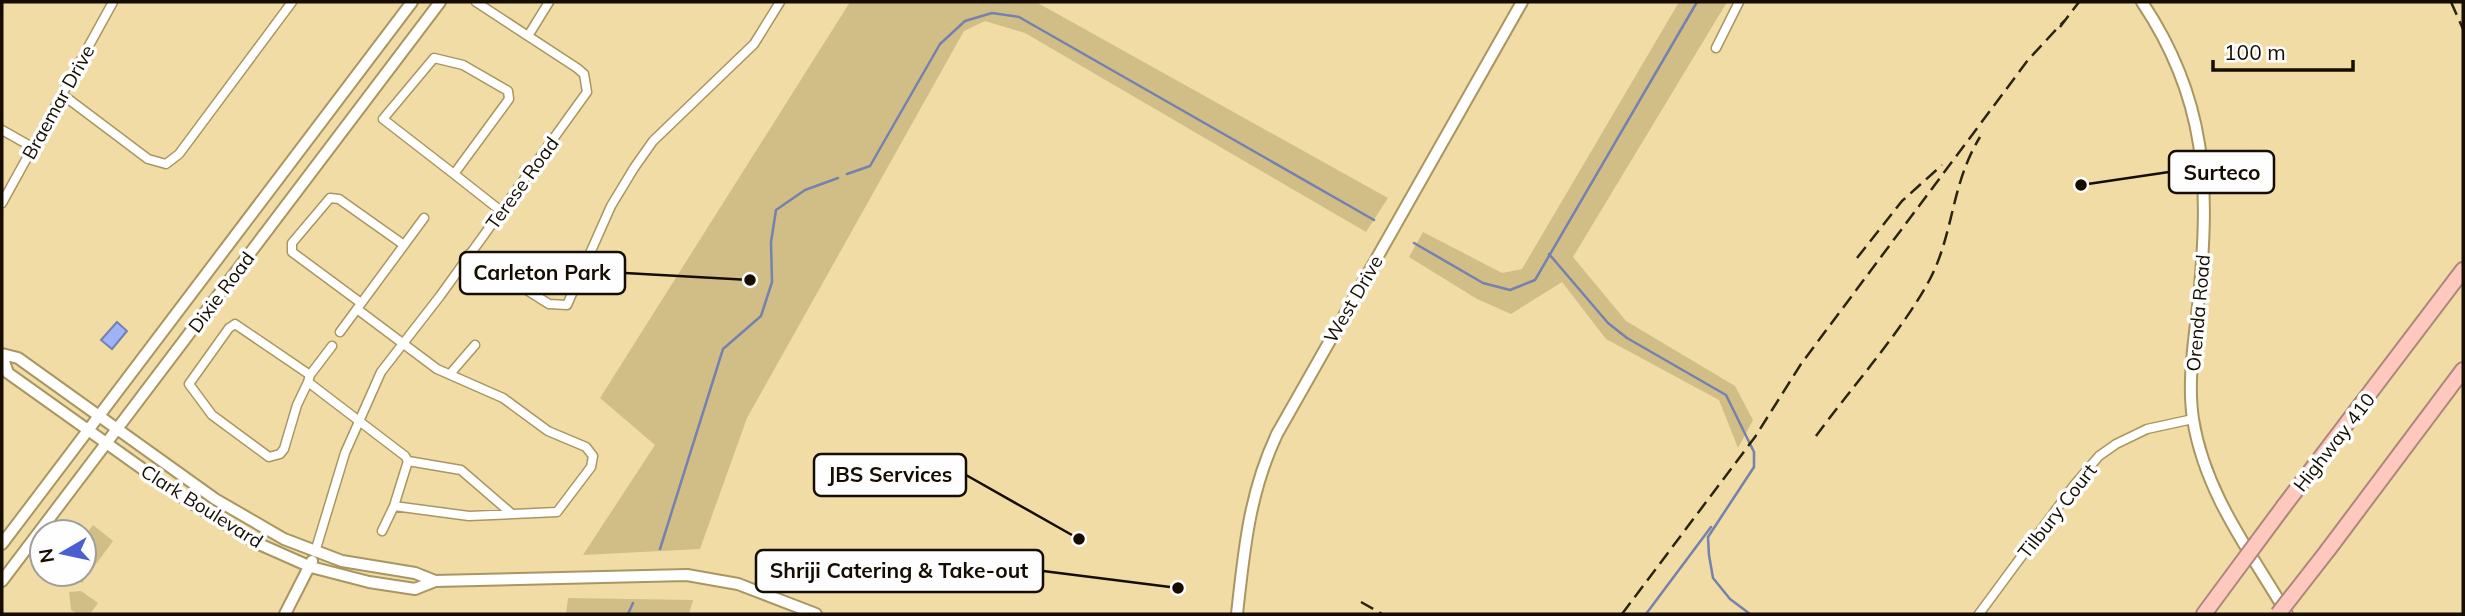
<svg xmlns="http://www.w3.org/2000/svg" width="2465" height="616" font-family="Mulish,sans-serif">
	<rect width="100%" height="100%" fill="#f0dca4"/>
	<!-- green -->
	<path fill="#d1be87" d="M850,2H1036L1388,198L1366,232L1025,33L985,21L964,31L747,418L700,549L583,555L655,445L600,398Z
		M1679,2H1727L1573,257L1626,321L1735,386L1753,420L1738,448L1719,400L1606,339L1562,282L1511,314L1477,299L1409,257L1423,232L1502,273L1522,269Z
		M93,525L113,541L82,583L70,574H84V537Z
		M81,591L98,603L90,614H77L71,610L69,592Z
		M568,598L693,600L689,614H566Z"/>
	<!-- water -->
	<path fill="#9fb3f8" stroke="#7581ae" stroke-width="2" d="M117,322L127,331L112,349L101,340Z"/>
	<g fill="none" stroke-linecap="round" stroke-linejoin="round">
		<!-- stream -->
		<path stroke="#7581ae" stroke-width="2.5" d="M847,174L870,166L940,44L965,21L992,13L1019,17L1374,220
			M1414,243L1483,283L1510,290L1535,280L1697,2
			M1549,254L1608,323L1627,338L1726,395L1754,452V467L1708,537L1709,555L1713,578L1730,599L1750,614
			M660,549L723,349L761,316L772,282L771,242L776,210L805,190L838,178
			M628,614L633,603
			M1646,614L1711,527"/>
		<defs>
			<path id="street" d="M528,36L549,2
				M1716,48L1739,2
				M63,95L148,159L166,164L179,154L292,2
				M2,130L32,147
				M454,174L383,119L434,58L463,65L508,91L509,99L454,174L501,211
				M2,203L113,2
				M469,254L549,304L567,305L611,206L634,168L653,141L754,44L780,2
				M361,303L292,252V243L330,198L339,199L404,245
				M340,332L424,218
				M450,374L475,345
				M310,375L332,346
				M308,382L310,375L235,324L229,328L189,384L212,415L269,457L280,454L284,449L297,405L308,382L405,456L408,461L394,506L469,516L557,512L591,467L593,456L586,447L548,431L503,398L437,369L357,309
				M408,461L461,470L512,514
				M382,531L394,506
				M315,552L345,453L381,372L440,296L587,92L584,74L577,68L476,2
				M1979,614L2075,484L2099,456L2116,444L2147,429L2193,419"/>
			<path id="secondary" d="M2142,2C2207,99 2210,185 2199,297C2195,337 2187,380 2193,419C2205,494 2250,551 2287,614
				M2,354L18,358L215,499L284,539L342,561L415,573L435,581
				M2,356L8,373L182,497L259,544L311,567L369,582L415,589L435,581L687,575L738,584L816,614
				M2,544L412,2
				M2,581L440,2
				M285,614L312,561
				M1237,614C1244,551 1249,493 1277,434L1522,2"/>
			<path id="highway" d="M2284,506L2463,270
				M2328,550L2463,370
				M2204,614L2221,591"/>
		</defs>
		<!-- street casing -->
		<use href="#street" stroke="#a99660" stroke-width="11"/>
		<!-- secondary casing -->
		<use href="#secondary" stroke="#a99660" stroke-width="14"/>
		<!-- highway casing -->
		<use href="#highway" stroke="#ac877c" stroke-width="18"/>
		<!-- street -->
		<use href="#street" stroke="#fff" stroke-width="8"/>
		<!-- secondary -->
		<use href="#secondary" stroke="#fff" stroke-width="10"/>
		<!-- highway -->
		<use href="#highway" stroke="#fec8be" stroke-width="14"/>
		<!-- rail -->
		<path stroke="#2c2412" stroke-width="2.5" stroke-dasharray="14 7" stroke-linecap="butt" d="M2451,2L2463,29
			M2060,27L2079,2
			M1857,258L1902,201L1942,165
			M1816,436C1851,388 1903,330 1930,279C1954,233 1951,184 1980,137
			M1361,602L1382,614
			M1622,614L1755,437L1801,364L1978,127L2028,60L2065,20"/>
		<defs>
			<path id="highway-bridge" d="M2221,591L2284,506
				M2278,614L2328,550"/>
		</defs>
		<!-- highway-bridge casing -->
		<use href="#highway-bridge" stroke="#ac877c" stroke-width="18" stroke-linecap="butt"/>
		<!-- highway-bridge -->
		<use href="#highway-bridge" stroke="#fec8be" stroke-width="14"/>
	</g>
	<g text-anchor="middle" dominant-baseline="central" stroke-width="7" stroke-linejoin="round" paint-order="stroke">
		<!-- street labels -->
		<g font-size="19" fill="#140d00" stroke="#fefefe">
			<text transform="translate(58 102) rotate(-61)">Braemar Drive</text>
			<text transform="translate(522 183) rotate(-54)">Terese Road</text>
			<text transform="translate(221 292) rotate(-53)">Dixie Road</text>
			<text transform="translate(1353 299) rotate(-60)">West Drive</text>
			<text transform="translate(2198 313) rotate(-85)">Orenda Road</text>
			<text transform="translate(2334 442) rotate(-52)">Highway 410</text>
			<text transform="translate(202 506) rotate(32)">Clark Boulevard</text>
			<text transform="translate(2057 511) rotate(-52)">Tilbury Court</text>
		</g>
	</g>
	<!-- callouts -->
	<path fill="none" stroke="#140d00" stroke-width="2.5" d="M2081 185L2169 172M750 280L625 273M1079 539L966 475M1178 588L1043 571"/>
	<g fill="#140d00" stroke="#fefefe" stroke-width="2.5">
		<circle cx="2081" cy="185" r="7"/>
		<circle cx="750" cy="280" r="7"/>
		<circle cx="1079" cy="539" r="7"/>
		<circle cx="1178" cy="588" r="7"/>
	</g>
	<g fill="#fefefe" stroke="#140d00" stroke-width="2.5">
		<rect x="2169" y="151" width="105" height="42" rx="7"/>
		<rect x="460" y="252" width="165" height="42" rx="7"/>
		<rect x="814" y="454" width="152" height="42" rx="7"/>
		<rect x="756" y="550" width="287" height="42" rx="7"/>
	</g>
	<g font-size="21" text-anchor="middle" font-weight="bold" fill="#140d00">
		<text x="2222" y="180">Surteco</text>
		<text x="542" y="280">Carleton Park</text>
		<text x="890" y="482">JBS Services</text>
		<text x="899" y="578">Shriji Catering &amp; Take-out</text>
	</g>
	<!-- border -->
	<rect width="2465" height="616" fill="none" stroke="#140d00" stroke-width="7"/>
	<!-- north arrow -->
	<g transform="translate(63 553) rotate(261)"><circle r="33" fill="#fefefe" stroke="#a09e98" stroke-width="2"/>
	<path d="M0-5L12 26L0 18L-12 26Z" fill="#4a5fd4"/>
	<text y="-10" font-size="19" font-weight="bold" text-anchor="middle" fill="#140d00">N</text>
	</g>
	<!-- scale -->
	<path d="M2213 60v10h140v-10" fill="none" stroke="#140d00" stroke-width="3.5"/>
	<text x="2224" y="60" font-size="21" fill="#140d00" stroke="#fefefe" stroke-width="5" paint-order="stroke">100 m</text>
</svg>
